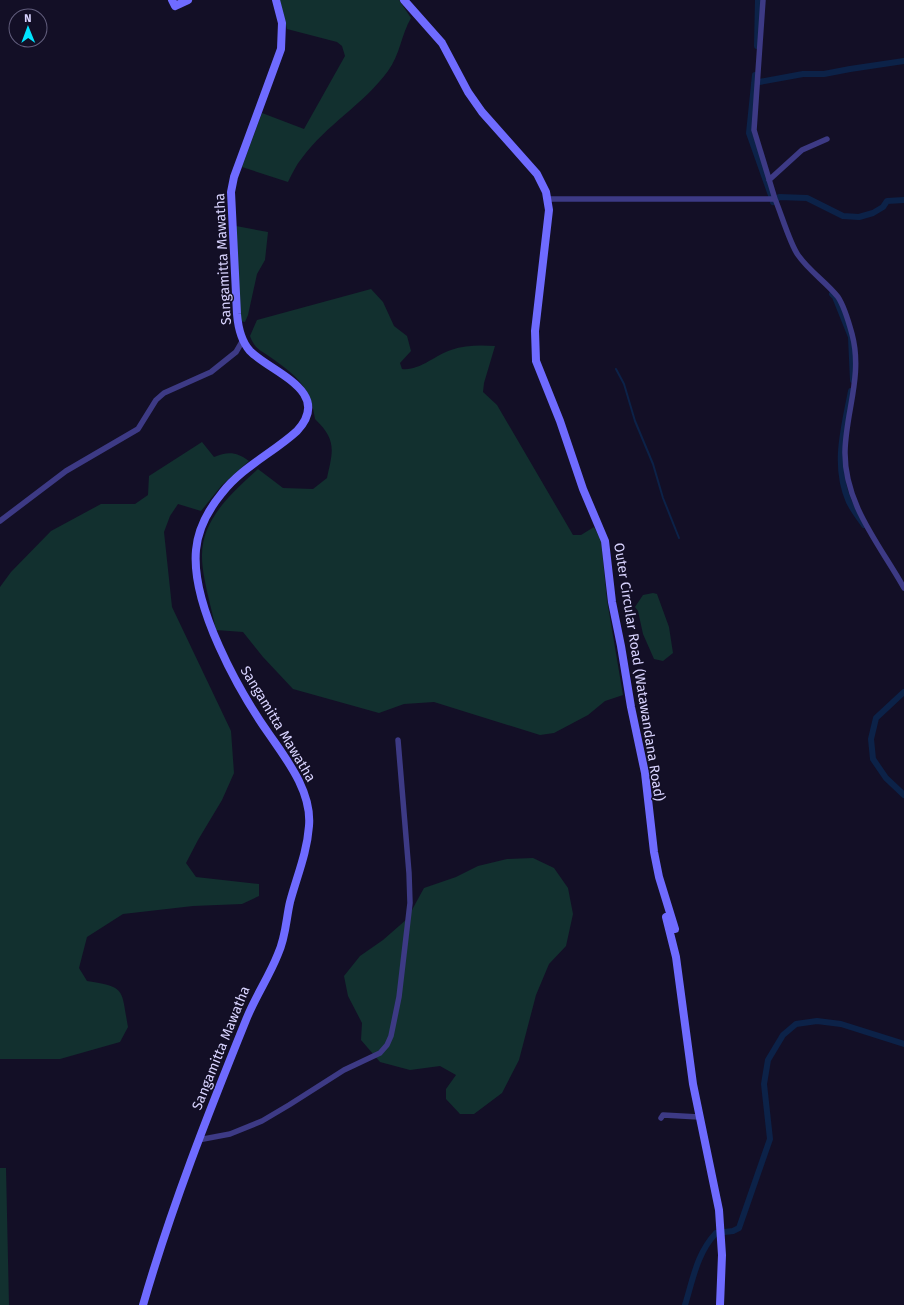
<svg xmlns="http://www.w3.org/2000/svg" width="904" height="1305" font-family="'Fira Sans',sans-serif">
	<rect width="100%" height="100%" fill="#130f26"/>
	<!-- green -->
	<path fill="#12302f" d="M280,0H399L411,18C401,35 400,55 388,71C364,104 326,125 302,158C296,165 292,174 288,182L242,167L262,113L304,129L345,56L342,46L337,42L287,29Z
		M236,226L268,232L265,260L257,274L248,315L245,322L240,321Z
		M371,289L383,302L394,326L407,336L411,351L400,363L402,369C420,371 435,355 451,350C465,345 480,345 495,346L484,383L483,392L497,405L573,535H581L594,527L601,540L607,600L623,695L605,701L588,715L554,733L540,735L434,702L404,704L379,713L293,689L263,657L243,632L216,630C212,609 202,577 202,557C201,519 233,492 258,469L283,488L313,489L327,478C333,451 337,440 315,419C311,388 297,376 273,359C261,350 255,350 250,336L257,320Z
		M202,442L214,457C228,451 237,452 249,461L222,485L201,511L178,504L170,516L164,532L172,607L231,731L234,773L222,800L198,840L186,863L196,877L259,884V896L242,904L193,906L123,914L87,937L79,968L87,981C127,987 121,990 128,1027L120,1042L60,1059H0V587L11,572L51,531L101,504H135L148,495L149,476Z
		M653,593L657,594L669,627L673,653L663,661L654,659L643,634L638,611L635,607L643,595Z
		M533,858L554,868L568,888L573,914L566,946L549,964L536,995L519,1060L502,1093L474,1114H460L446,1099V1089L456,1075L440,1066L410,1070L380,1062L361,1040L362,1023L348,996L344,976L360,956L383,940L407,919L424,888L456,877L478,866L507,859Z
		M0,1168H6L9,1305H0Z"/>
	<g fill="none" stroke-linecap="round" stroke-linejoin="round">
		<!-- stream -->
		<path stroke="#0c2248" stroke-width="2" d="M616,369L624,384L635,421L653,464L663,498L679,538"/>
		<!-- canal -->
		<path stroke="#0c2248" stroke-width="6" d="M757,46L758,0
			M755,75L749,133L773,201
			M754,83L803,74H824L850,69L904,61
			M773,202L779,197L807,198L843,216L859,217L873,213L883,207L887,201L904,200
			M832,294L835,297L851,337L853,380
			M851,391C844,428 833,465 849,502C853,510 859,518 864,525
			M904,692L876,718L871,739L873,759L886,778L904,795
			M685,1305C693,1279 697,1253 716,1233L733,1231L739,1228L770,1139L764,1084L768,1060L783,1035L796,1024L817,1021L841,1024L904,1044"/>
		<!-- street -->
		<path stroke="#3d3a85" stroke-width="5.5" d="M763,0L754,130L775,199
			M769,180L802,150L827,139
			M548,199H775C781,213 790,244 798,255C809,271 826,282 838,297C844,306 849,323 852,334C863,375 846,411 845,451C844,504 880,545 904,588
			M0,521L66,471L138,429L156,400L164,393L211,372L236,352L243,340
			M661,1118L663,1115L699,1117
			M198,1140L230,1134L262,1121L289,1105L344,1070L380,1053L387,1045L391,1036L399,997L410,903L409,873L398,740"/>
		<!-- secondary -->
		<path stroke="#6f6bff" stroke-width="8" d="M172,0L175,6L188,0
			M404,0L442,43L468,92L482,112L537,174L546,192L549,210L535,331L536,361L560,421L583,489L605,541L612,602L621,646L631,707L645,773L654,852L659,877L675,929L666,917L676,957L693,1084L719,1210L722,1255L720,1305
			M143,1305C171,1208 208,1114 246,1020C255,997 269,977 278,954C286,937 286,919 290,902C297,876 307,853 309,826C312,792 287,760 269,734C238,690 191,605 196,550C198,528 208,510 222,493C242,467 273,453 297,431C334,391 270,372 250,351C241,341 238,326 237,314L231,192L234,177L281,49L282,23L276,0"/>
	</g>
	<g text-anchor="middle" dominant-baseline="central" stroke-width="3" stroke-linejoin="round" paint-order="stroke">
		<!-- street labels -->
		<g font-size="14" fill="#d9d4ff" stroke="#130f26">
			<text transform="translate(223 259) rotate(-93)">Sangamitta Mawatha</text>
			<text transform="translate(639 672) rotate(81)">Outer Circular Road (Watawandana Road)</text>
			<text transform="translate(278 724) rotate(59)">Sangamitta Mawatha</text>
			<text transform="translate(221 1048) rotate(-68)">Sangamitta Mawatha</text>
		</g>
	</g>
	<!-- north arrow -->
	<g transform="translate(28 28) rotate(359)"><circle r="19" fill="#130f26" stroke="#625e7d"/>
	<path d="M0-3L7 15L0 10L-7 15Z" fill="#00e5ff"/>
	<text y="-6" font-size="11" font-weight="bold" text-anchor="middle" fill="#d9d4ff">N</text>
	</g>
</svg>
